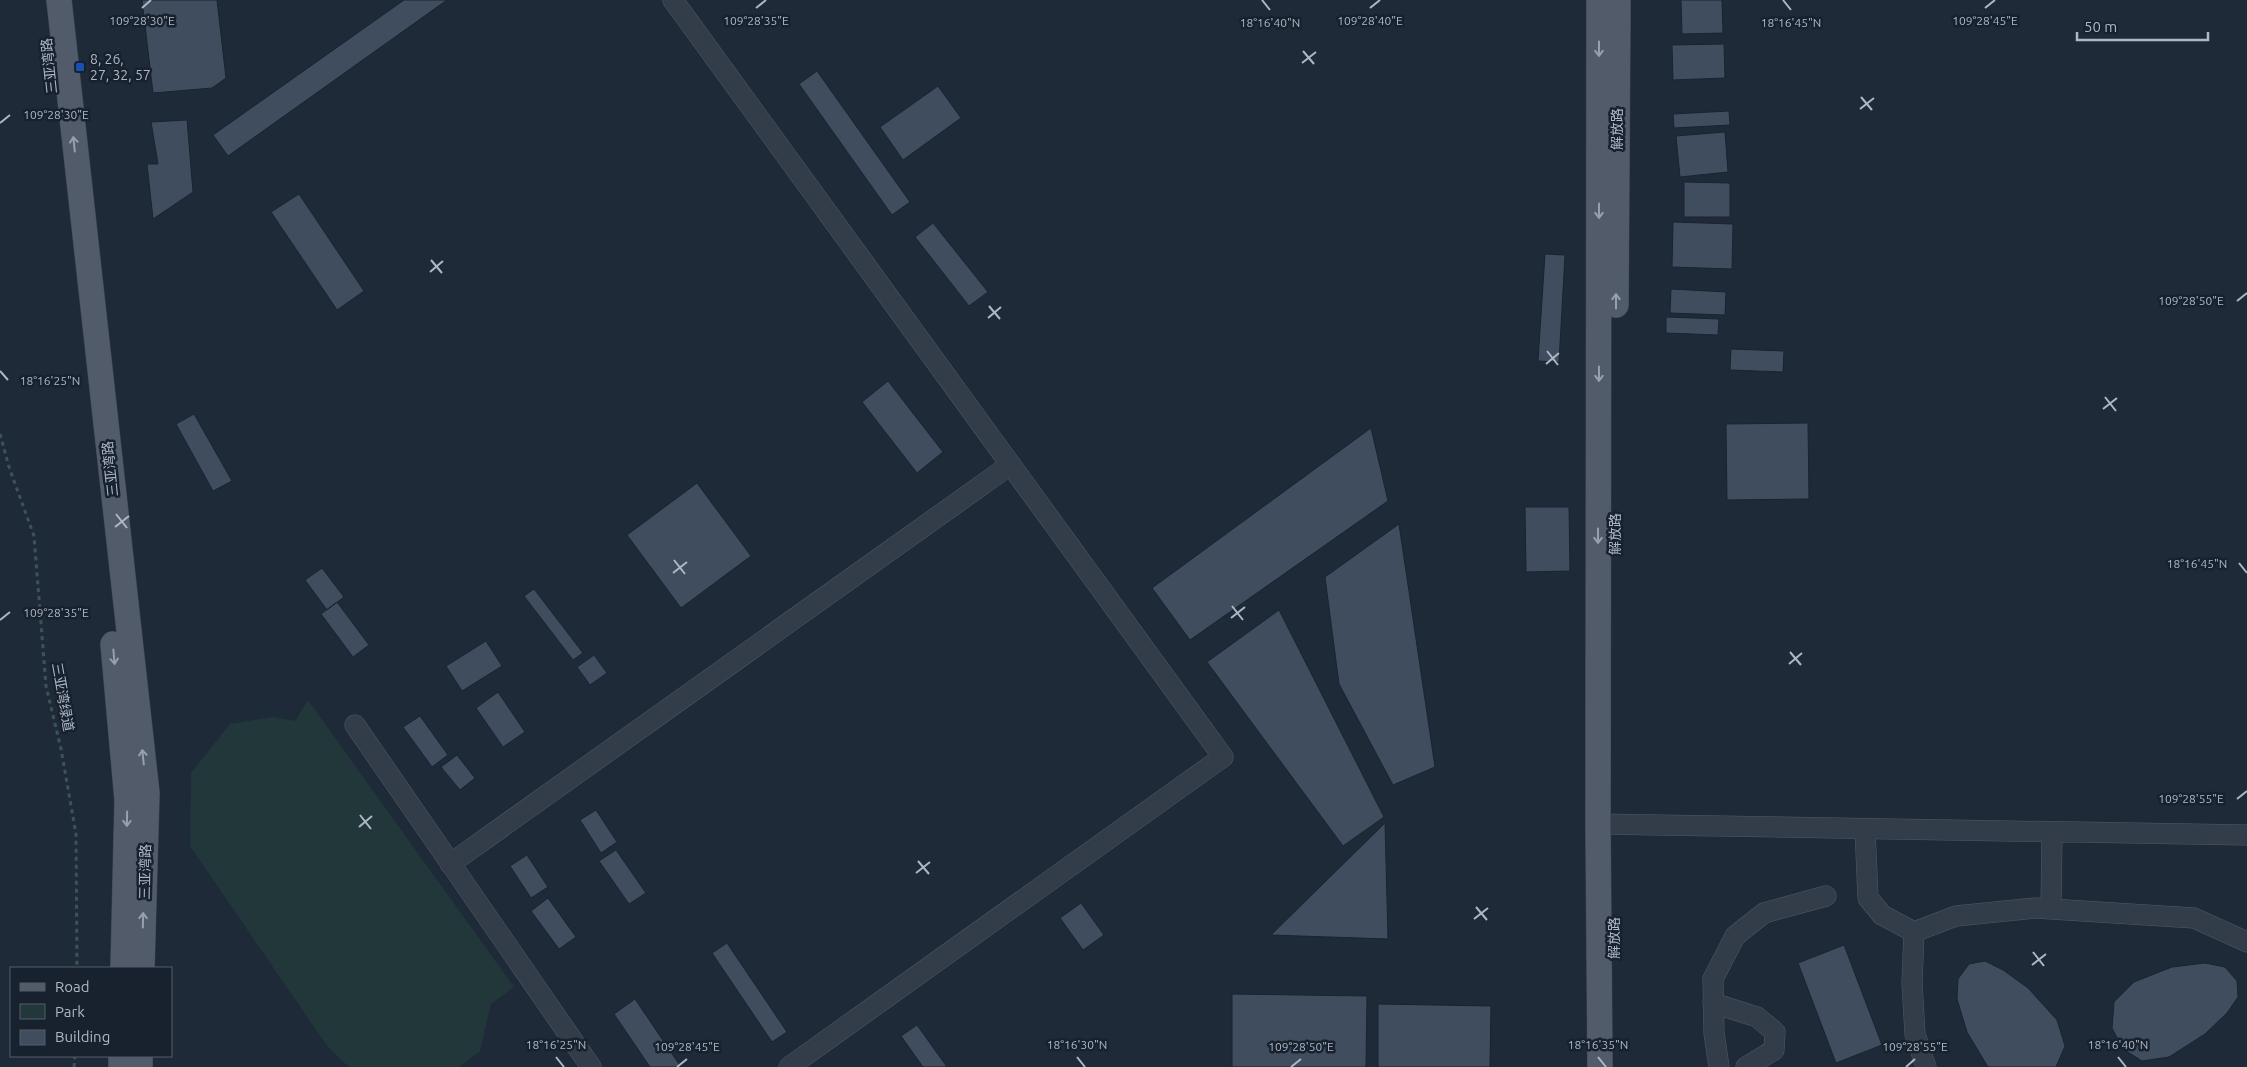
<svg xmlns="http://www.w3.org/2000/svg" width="2247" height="1067" font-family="Ubuntu,'Noto Sans SC',sans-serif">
	<rect width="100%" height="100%" fill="#1f2a39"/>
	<!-- green -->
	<path fill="#21373a" d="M308,700L514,987L491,1004L480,1051L459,1067H349L327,1046L190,846L191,773L230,724L273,717L295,721Z"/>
	<!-- building -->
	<path fill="#404d5e" stroke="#1a2330" d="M142,0H217L226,78L212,88L153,93Z
		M404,0H447L228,156L213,135Z
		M1681,0H1722L1723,33L1682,34Z
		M1724,44L1725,78L1673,80L1672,45Z
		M817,71L910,202L892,215L799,84Z
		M938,86L961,118L903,160L880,127Z
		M1729,111L1730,125L1674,128L1673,114Z
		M187,120L193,192L153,219L147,164H158L151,122Z
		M1725,132L1728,172L1680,177L1676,136Z
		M1684,182L1730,183V217H1684Z
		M299,194L364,291L337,310L271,212Z
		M1673,222L1733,224L1732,269L1672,267Z
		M933,223L988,292L969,306L915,237Z
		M1545,254L1565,255L1559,362L1538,361Z
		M1671,289L1726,292L1725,315L1670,313Z
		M1666,317L1719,319L1718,335L1666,333Z
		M1731,349L1784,351L1783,372L1730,370Z
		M888,381L943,452L917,473L862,402Z
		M194,414L232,481L213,491L176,424Z
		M1808,423L1809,499L1727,500L1726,424Z
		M1371,428L1388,501L1190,640L1152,588Z
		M697,483L751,556L681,608L627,535Z
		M1525,507H1569L1570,571L1526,572Z
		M1399,524L1435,767L1393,785L1339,684L1325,577Z
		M322,568L344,597L327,610L305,580Z
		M534,589L583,653L573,660L524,596Z
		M337,602L369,645L353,657L321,614Z
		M1279,610L1384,817L1343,846L1207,662Z
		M486,641L502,666L462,691L446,666Z
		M594,655L607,673L590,685L577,667Z
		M498,692L525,732L503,747L476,708Z
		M420,716L448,755L432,767L403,727Z
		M457,755L475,778L460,790L441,767Z
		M596,810L617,842L601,853L580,820Z
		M1385,823L1388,939L1271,935Z
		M616,850L646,893L629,904L599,861Z
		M527,855L548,887L531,898L510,866Z
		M548,898L576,937L559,949L531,911Z
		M1081,903L1104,935L1083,950L1060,918Z
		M727,943L787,1032L772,1042L712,953Z
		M1844,945L1882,1045L1836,1063L1798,963Z
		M1985,961L2003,970L2028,988L2057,1020L2065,1046L2056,1067H1988L1967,1032L1957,999L1958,979L1969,964Z
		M2205,963L2225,967L2237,981L2238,997L2227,1013L2205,1034L2169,1057L2142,1061L2123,1049L2112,1028L2114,1002L2134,982L2172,967Z
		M1232,994L1367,996L1366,1067H1232Z
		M635,999L681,1067H650L614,1014Z
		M1378,1004L1491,1006L1490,1067H1378Z
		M917,1025L947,1067H923L901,1036Z"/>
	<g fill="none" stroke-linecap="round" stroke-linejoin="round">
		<defs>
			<path id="minor" d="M673,0L1223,757L789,1067
				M355,725L591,1067
				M1598,824L2247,835
				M1865,829L1868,898L1882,915L1914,932L1912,983L1915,1034L1926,1067
				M450,864L1010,465
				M2051,909L2052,832
				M1914,932L1956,916L2035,908L2194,918L2247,942
				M1713,1003L1757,1017L1775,1032L1774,1050L1746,1067
				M1719,1067L1714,1033L1713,979L1735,936L1764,913L1826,896"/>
			<path id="major" d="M59,0L147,793L142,968
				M1599,0L1598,824L1600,1067
				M1616,305L1618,0
				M113,644L127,800L123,968
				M121,1067V1056
				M140,1067V1056"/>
		</defs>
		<!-- minor casing -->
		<use href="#minor" stroke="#505a67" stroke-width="21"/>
		<!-- major casing -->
		<use href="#major" stroke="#3c4553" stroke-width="26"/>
		<!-- path -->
		<path stroke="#3c5354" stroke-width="3" stroke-dasharray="4 4" stroke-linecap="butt" d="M0,434L9,467L34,536L46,686L61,749L76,834L77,968
			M74,1067L75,1056"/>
		<!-- minor -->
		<use href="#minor" stroke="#333c49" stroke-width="20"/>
		<!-- major -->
		<use href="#major" stroke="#515b6a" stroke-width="25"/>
	</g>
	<!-- one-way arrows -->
	<defs><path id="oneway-shaft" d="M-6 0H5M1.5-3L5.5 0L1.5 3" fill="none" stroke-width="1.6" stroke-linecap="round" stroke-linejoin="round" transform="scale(1.25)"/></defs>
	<g stroke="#96a0af">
		<use href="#oneway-shaft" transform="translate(1599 49) rotate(90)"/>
		<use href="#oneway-shaft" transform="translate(74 144) rotate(-96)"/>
		<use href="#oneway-shaft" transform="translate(1599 211) rotate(90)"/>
		<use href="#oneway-shaft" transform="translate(1616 301) rotate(-90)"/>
		<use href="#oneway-shaft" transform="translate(1599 374) rotate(90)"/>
		<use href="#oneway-shaft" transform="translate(1598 536) rotate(90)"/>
		<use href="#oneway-shaft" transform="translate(114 657) rotate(85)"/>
		<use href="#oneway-shaft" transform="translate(143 757) rotate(-96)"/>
		<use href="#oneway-shaft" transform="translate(127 819) rotate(91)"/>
		<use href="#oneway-shaft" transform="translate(143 920) rotate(-89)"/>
	</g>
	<!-- ticks -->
	<path fill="none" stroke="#adb7c6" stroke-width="2" d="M1262,0L1270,10M1783,0L1791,10M142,8L151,0M756,8L766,0M1370,8L1380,0M1985,8L1995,0M1303,51L1314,64M1302,63L1316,52M1861,97L1872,110M1860,109L1874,98M0,123L10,115M431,260L442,273M430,272L443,261M2237,301L2247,293M989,306L1000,319M988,318L1001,307M1547,351L1558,365M1546,364L1559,353M0,371L8,380M2105,397L2116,411M2103,409L2117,398M116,514L127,528M115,527L129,516M674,560L685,574M2239,563L2247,573M673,573L687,562M1232,606L1243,620M1231,618L1245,607M0,620L10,612M1790,652L1801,665M1789,664L1802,653M2237,799L2247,791M360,815L371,829M359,827L372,816M918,861L929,874M916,873L930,862M1476,907L1487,920M1474,919L1488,908M2033,952L2044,966M2032,965L2046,954M556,1057L564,1067M1077,1057L1085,1067M1598,1057L1606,1067M2118,1057L2126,1067M677,1067L687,1059M1291,1067L1301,1059M1906,1067L1915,1059"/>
	<!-- markers -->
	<rect fill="#1a4fb4" stroke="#18212e" stroke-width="2" x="75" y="62" width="10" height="10" rx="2.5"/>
	<g text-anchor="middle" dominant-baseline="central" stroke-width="5" stroke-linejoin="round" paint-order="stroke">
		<!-- poi labels -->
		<g font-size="14" fill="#adb7c6" stroke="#18212e" text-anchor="start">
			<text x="90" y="59">8, 26,<tspan x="90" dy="16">27, 32, 57</tspan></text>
		</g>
		<!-- street labels -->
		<g font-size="14" fill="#adb7c6" stroke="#18212e">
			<text transform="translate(49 66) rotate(-96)">三亚湾路</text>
			<text transform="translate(1617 129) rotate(-90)">解放路</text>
			<text transform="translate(110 469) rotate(-96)">三亚湾路</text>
			<text transform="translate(1615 534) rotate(-90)">解放路</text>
			<text transform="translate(63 697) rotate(80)">三亚湾绿道</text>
			<text transform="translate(145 872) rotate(-89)">三亚湾路</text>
			<text transform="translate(1614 938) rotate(-90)">解放路</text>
		</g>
	</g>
	<g font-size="12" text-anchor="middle" fill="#adb7c6" stroke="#18212e" stroke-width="5" stroke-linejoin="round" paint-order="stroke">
		<text x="1370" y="25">109°28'40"E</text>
		<text x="1985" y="25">109°28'45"E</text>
		<text x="142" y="25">109°28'30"E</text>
		<text x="756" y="25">109°28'35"E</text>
		<text x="1270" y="27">18°16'40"N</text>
		<text x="1791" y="27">18°16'45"N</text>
		<text x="56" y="119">109°28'30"E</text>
		<text x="2191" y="305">109°28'50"E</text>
		<text x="50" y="385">18°16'25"N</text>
		<text x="2197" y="568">18°16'45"N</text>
		<text x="56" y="617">109°28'35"E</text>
		<text x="2191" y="803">109°28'55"E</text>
		<text x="556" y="1049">18°16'25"N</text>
		<text x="1077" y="1049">18°16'30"N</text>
		<text x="1598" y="1049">18°16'35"N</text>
		<text x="2118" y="1049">18°16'40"N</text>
		<text x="687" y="1051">109°28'45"E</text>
		<text x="1301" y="1051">109°28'50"E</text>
		<text x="1915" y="1051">109°28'55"E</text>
	</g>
	<!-- legend -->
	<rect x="10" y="967" width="162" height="90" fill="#18212e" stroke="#545d6b"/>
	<rect x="20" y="983" width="25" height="8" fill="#515b6a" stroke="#545d6b"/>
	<text x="55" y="992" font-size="15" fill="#adb7c6">Road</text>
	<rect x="20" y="1004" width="25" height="15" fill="#21373a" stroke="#545d6b"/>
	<text x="55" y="1017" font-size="15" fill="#adb7c6">Park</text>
	<rect x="20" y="1030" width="25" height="15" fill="#404d5e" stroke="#545d6b"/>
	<text x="55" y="1042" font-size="15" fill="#adb7c6">Building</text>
	<!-- scale -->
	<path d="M2077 32v8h131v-8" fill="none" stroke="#adb7c6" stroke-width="2.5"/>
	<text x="2084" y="32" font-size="15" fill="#adb7c6" stroke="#18212e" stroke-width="4" paint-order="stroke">50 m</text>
</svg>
